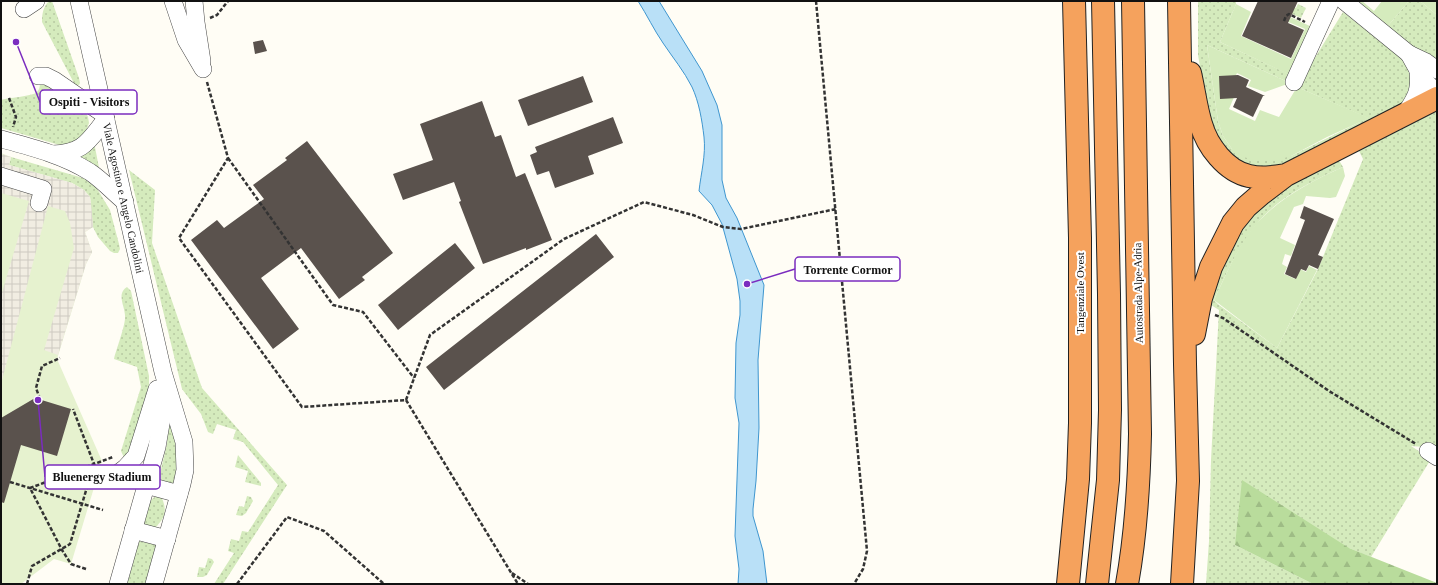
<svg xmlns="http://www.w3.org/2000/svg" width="1438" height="585" font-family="Georgia,serif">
	<defs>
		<pattern id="grass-dots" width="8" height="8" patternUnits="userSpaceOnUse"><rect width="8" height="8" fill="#d5ebbd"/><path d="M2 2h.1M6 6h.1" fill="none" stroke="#b6c8a1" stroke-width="1.8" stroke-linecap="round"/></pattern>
		<pattern id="forest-firs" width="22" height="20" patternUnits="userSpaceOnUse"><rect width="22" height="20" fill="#b9dc9c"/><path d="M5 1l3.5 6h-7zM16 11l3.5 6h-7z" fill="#9ebc85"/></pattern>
		<pattern id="plaza-grid" width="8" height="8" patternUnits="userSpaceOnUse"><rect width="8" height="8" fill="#f1ede2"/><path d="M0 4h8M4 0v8" fill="none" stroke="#cecac1"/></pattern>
	</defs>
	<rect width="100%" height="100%" fill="#fffdf5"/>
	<!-- grass -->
	<path fill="url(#grass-dots)" d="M49,1H52L79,78L80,83L79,85H75L42,22C42,14 43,7 49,1Z
		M1198,1H1236V4L1220,42L1293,76L1290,83L1207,45L1218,121L1223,136L1232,149L1291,156L1368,118L1297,87L1343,12L1401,58L1411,74L1409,95L1401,105L1304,158L1265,170L1234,162L1212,138L1198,55Z
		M1282,1L1296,8L1298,4L1306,8L1301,18L1288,12Z
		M1409,1H1420L1437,15V64L1387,27Z
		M39,78L84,109L88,117L89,123L85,134L80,139L63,146L1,128V100C8,98 31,96 36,93C41,89 40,84 39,78Z
		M1437,111V448L1411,446L1431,459L1371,557L1349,548L1235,545L1313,584H1206L1209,541L1211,460L1219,310L1211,305L1210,302L1226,249L1262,200L1337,157L1343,167C1312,181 1277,198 1256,225C1238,247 1226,274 1214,300L1219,305L1277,348L1318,269L1363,159L1359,151Z
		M94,142L100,173L77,156Z
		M11,157L83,178L96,187L110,210L119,244L120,249L118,253H114L110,251L98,237L93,227L90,197L84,190L72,183L9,165Z
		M129,170L155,190L152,243L202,388L287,485L223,584H214L234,553L228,551L231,539L239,541L242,531L248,532L278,485L243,442L233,439L236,430L217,424L213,434L208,432L201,414L182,389Z
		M127,287L131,291L149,376V390L127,464L121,451L141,387L137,367L114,359C116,350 126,324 125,316C125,306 116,294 127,287Z
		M170,406C175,433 179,459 174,486L158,482L167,444Z
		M238,455L261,483V486L245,482L248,471L235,467Z
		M157,496L162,498C168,513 164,519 153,530L145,526L144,523C147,514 147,499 157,496Z
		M247,496L251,497L253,501L246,513L242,516L236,515L239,506L244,507Z
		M139,541L157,545L146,584H127Z
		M208,558L212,559L214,562L207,575L203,577H197L199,567L205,568Z"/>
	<!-- forest -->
	<path fill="url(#forest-firs)" d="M1242,480L1349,548L1437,583V584H1313L1235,545Z"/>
	<!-- park -->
	<path fill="#d5ebbd" d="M1356,1H1362L1374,11L1382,1H1409L1387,27Z
		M1420,1H1437V15Z
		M1236,4L1251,12L1241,36L1291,59L1305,29L1286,21L1288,16L1312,27L1290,75L1220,42Z
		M1207,45L1290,83L1265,92L1248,86L1251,80L1237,73L1230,87L1237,90L1229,109L1255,121L1260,110L1279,117L1297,87L1369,118L1327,137L1291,156L1274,161H1256L1244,157L1232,149L1223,136L1218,121Z
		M1343,167L1345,176L1336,197L1330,198L1306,196L1303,204L1294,207L1280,238L1295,245L1291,256L1285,254L1282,264L1287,267L1284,274L1295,279L1300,269L1306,272L1309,266L1317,270L1277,348L1214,300C1226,275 1238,245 1257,223C1280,198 1311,181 1343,167Z"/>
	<!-- pitch -->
	<path fill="#e6f2cf" d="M1,153L11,157L9,165L78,186L90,197L93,227L85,232L92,252L86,264L57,359L102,461L71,564L54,559L21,584H1Z"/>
	<!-- plaza -->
	<path fill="url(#plaza-grid)" d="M1,154L11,157L9,165L72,183L84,190L90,197L91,203L93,227L85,232L92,252L86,264L58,355L44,350L74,248L70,223L65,211L48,206L1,384V296L29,201L1,193Z"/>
	<!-- water -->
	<path fill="#b9e0f7" stroke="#3f96cf" d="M638,1H659L702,71L717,105L722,125V180L726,198L737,218L764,285L758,360L759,428L756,481L753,509V516L763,551L767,584H738L739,569L735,536L739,423L735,398L736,343L740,315V301L737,279L722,224L712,205L699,191C701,173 706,155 704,137C702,120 699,102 692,87C684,71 673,58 663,43C654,30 647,15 638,1Z"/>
	<!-- building -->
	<path fill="#5a524d" d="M1258,1H1298L1288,23L1304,30L1291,58L1242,36Z
		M263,40L267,51L255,54L253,42Z
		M1238,75L1249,80L1246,87L1265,96H1263L1253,117L1233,107L1237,98L1220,99L1219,76Z
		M583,76L593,102L528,126L518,100Z
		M482,101L495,137L501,135L516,177L525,173L552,240L526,250V248L483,264L459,202L461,201L454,182L403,200L393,174L433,160L420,124Z
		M613,117L623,143L588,156L594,174L555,188L549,171L537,175L530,155L537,152L535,147Z
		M307,141L393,253L362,277L365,280L339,299L301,248L261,278L299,329L273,349L191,240L217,220L224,228L264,199L253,185L287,160L285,158Z
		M1304,206L1334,219L1318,255L1323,257L1318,269L1309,265L1306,271L1301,269L1296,279L1285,274L1305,220L1300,218Z
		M596,234L614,257L444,390L426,367Z
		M455,243L475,268L398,330L378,305Z
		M35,398L71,409L57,456L21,445L4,503L1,502V418Z"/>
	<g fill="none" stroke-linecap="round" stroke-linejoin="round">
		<defs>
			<g id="minor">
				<path id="s1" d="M79,1L163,372L184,442L185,470L182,484L154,584"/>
				<path d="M173,1L186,40L203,69"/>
				<path d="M194,1L196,22L202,61"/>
				<path d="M1344,1L1409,54L1426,62L1437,70"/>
				<path d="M24,9L36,1"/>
				<path d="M1409,54C1417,69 1424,82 1437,93"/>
				<path d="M38,76H46L54,80L105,115"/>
				<path d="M1294,82L1331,1"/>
				<path d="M1405,114C1416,97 1420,92 1418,71"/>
				<path d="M1,139C31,147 63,155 90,172C102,180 113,192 125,202"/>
				<path d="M53,154C84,153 88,141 106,119"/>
				<path d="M1,176L43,189L39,203"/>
				<path d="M1428,451L1437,457"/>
				<path d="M112,478L125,468L136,456L157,389"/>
				<path d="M146,485L179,494"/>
				<path d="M133,530L167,539"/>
				<path d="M118,584L157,447L162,418L163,388"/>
			</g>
			<path id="highway" d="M1179,1L1185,364L1188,481L1182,584
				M1190,73C1194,90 1196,108 1201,124C1207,146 1226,171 1249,176C1262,179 1273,177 1286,175
				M1194,334L1201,298L1211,267L1233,223L1246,207L1261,194L1286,175L1437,98
				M1068,584L1078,479L1080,423V238L1074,1
				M1097,584L1108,480L1110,410L1109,294L1103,1
				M1127,584C1136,534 1139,484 1140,434L1133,1"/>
		</defs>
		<!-- minor casing -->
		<use href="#minor" stroke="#444" stroke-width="18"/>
		<!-- highway casing -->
		<use href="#highway" stroke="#222" stroke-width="24"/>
		<!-- path -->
		<path stroke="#333" stroke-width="2.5" stroke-dasharray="4 2" stroke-linecap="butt" d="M816,1L867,551L863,569L854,584
			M210,18L217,15L228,1
			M1284,21L1286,16L1289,14L1305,22
			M207,82L228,158L179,238L302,407L406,400
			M9,98L16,117L13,127
			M228,158L333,305L363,312L414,378
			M1215,315L1223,318L1329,391L1416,444
			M40,399L36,388L42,366L60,358
			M406,400L430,335L564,239L644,202L693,215L723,227L741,229L836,209
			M406,400L518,584
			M10,482L103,510
			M86,569L71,564L62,550L30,488L113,457
			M512,573L528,584
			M27,584L32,566L70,544L94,464L73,409
			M237,584L287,517L324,531L384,584"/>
		<!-- minor -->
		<use href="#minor" stroke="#fff" stroke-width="17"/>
		<!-- highway -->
		<use href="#highway" stroke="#f5a25d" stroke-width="22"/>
	</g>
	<g text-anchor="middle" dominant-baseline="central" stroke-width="4" stroke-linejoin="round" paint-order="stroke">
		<!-- street labels -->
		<g font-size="11" fill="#111" stroke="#fff">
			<text stroke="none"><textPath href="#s1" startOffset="202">Viale Agostino e Angelo Candolini</textPath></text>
			<text transform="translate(1080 293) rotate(-90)">Tangenziale Ovest</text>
			<text transform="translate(1138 293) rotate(-91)">Autostrada Alpe-Adria</text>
		</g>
	</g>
	<!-- callouts -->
	<path fill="none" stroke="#7b2cbf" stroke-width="1.5" d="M16 42L40 102M747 284L795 269M38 400L45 477"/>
	<g fill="#7b2cbf" stroke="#fff" stroke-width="1.5">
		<circle cx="16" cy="42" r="4"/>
		<circle cx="747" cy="284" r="4"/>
		<circle cx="38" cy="400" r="4"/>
	</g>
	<g fill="#fff" stroke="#7b2cbf" stroke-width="1.5">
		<rect x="40" y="90" width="97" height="24" rx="4"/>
		<rect x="795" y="257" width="105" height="24" rx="4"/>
		<rect x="45" y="465" width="115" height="24" rx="4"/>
	</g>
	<g font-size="12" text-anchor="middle" font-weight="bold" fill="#111">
		<text x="89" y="106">Ospiti - Visitors</text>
		<text x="848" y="274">Torrente Cormor</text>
		<text x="102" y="481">Bluenergy Stadium</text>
	</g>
	<!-- border -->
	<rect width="1438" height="585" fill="none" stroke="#111111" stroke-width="4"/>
</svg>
